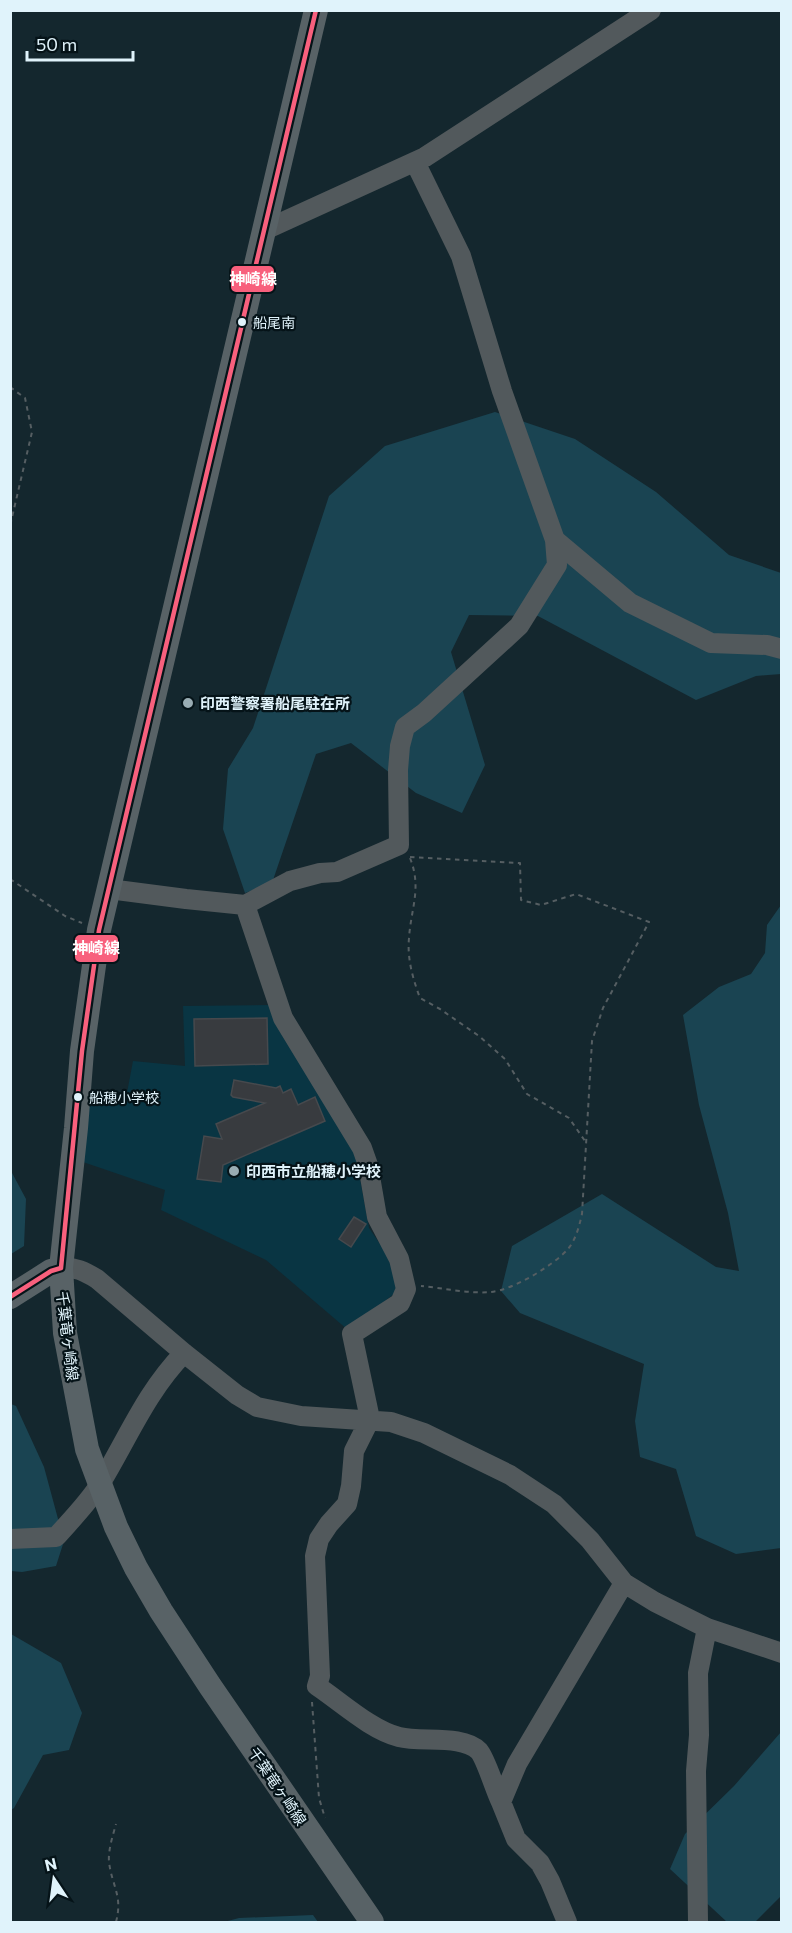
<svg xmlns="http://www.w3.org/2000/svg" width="792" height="1933" font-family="Commissioner,'Noto Sans JP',sans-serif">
	<rect width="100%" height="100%" fill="#14272e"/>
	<!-- built -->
	<path fill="#093543" d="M270,1005L353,1141L369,1228L396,1267L399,1290L348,1330L266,1260L161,1210L165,1190L83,1162L89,1091L126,1098L133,1061L185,1066L183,1006Z"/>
	<!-- green -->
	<path fill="#1a4452" d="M495,412L575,439L656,492L729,555L781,573V674L756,676L696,700L538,616L469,615L451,652L485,765L462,813L416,793L351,743L316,754L272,883L245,893L223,829L228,769L253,728L329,496L385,446Z
		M781,905V1548L736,1554L696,1536L676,1469L640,1457L635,1421L644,1364L520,1313L501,1291L512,1246L602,1194L716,1267L739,1271L728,1213L699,1105L683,1015L719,987L751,974L765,953L767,925Z
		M11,1171L26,1199L24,1246L11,1254Z
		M11,1404L16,1406L44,1467L64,1541L56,1566L22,1572L11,1571Z
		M11,1634L61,1663L82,1713L69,1750L43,1755L14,1808L11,1810Z
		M781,1732V1896L755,1922H727L670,1869L685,1834L734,1786Z
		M313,1915L318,1922H224L239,1918Z"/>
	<!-- building -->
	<path fill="#383b3f" stroke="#46494d" stroke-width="1.5" d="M267,1018L268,1064L195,1066L194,1019Z
		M234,1080L276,1088L280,1086L283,1093L291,1089L298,1105L315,1097L325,1121L223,1165L221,1182L197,1179L204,1136L222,1139L216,1124L265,1103L233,1097L231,1095Z
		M354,1217L366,1224L351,1247L339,1239Z"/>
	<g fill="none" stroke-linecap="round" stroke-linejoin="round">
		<!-- path -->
		<path stroke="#555e62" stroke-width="2" stroke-dasharray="4.5 4.5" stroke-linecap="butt" d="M10,387L25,398L32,432L10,526
			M410,857L520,863L521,900L541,905L576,894L649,922L603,1008L592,1041L582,1214C579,1227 576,1239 568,1249C554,1265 513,1290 491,1292C469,1294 443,1288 421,1286
			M410,858C422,888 411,908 409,938C407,959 413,979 420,998L440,1009L479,1036L505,1059L527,1094L569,1118L585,1141
			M10,879L65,916L82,923
			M312,1702L319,1798L325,1818
			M116,1922C123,1896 112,1886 109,1862C108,1850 113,1835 116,1824"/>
		<!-- minor -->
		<path stroke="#52595c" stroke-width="20" d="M415,162L461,256L502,391L555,540
			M265,230L425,157L651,10
			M109,889L186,899L245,905L290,881L320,873L337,872L399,845L398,770L400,746L405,727L424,713L519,626L557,565L555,540L630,603L711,643L767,645L782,649
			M245,905L283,1018L362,1148L368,1165L377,1217L399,1259L406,1289L400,1303L352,1334L370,1419L354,1451L351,1486L347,1504L329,1524L319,1539L315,1556L320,1676L317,1686C341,1702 371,1730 399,1737C421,1743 462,1734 479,1751C486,1759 495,1790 501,1802
			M61,1268C76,1267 84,1271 97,1279L184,1353L237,1395L257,1407L301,1416L391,1422L424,1433L510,1475L554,1504L590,1540L624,1583L655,1602L707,1628L782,1653
			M10,1539L56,1537C71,1520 88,1503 100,1484C128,1438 146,1392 184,1353
			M567,1922L550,1881L540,1863L516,1839L501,1802L517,1764L624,1583
			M698,1922L696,1771L699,1735L698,1673L707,1628"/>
		<!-- major -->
		<path stroke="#586266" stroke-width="24" d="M316,10L99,930L82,1051L76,1128L61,1268L65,1333L87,1449L116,1527L136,1568L161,1611L210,1686L372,1922
			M10,1297L51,1271L61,1268"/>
		<defs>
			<path id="bus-1" d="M61,1268L82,1051L99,930L316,10
				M10,1297L51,1271L61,1268"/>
		</defs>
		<!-- bus-1 casing -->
		<use href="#bus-1" stroke="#051318" stroke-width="9"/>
		<!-- bus-1 -->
		<use href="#bus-1" stroke="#f8607d" stroke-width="4.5"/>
	</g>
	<!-- markers -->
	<g fill="#e0f3fb" stroke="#051318" stroke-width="2">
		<circle cx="242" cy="322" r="5"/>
		<circle cx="78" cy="1097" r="5"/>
	</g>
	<g fill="#99acb3" stroke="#051318" stroke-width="2">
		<circle cx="188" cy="703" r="6"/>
		<circle cx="234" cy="1171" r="6"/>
	</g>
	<g text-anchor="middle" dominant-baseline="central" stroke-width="4.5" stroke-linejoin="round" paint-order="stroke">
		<!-- bus labels -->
		<g font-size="14" fill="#e0f3fb" stroke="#051318" text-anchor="start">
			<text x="253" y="322">船尾南</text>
			<text x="89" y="1097">船穂小学校</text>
		</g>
		<!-- poi labels -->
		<g font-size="15" font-weight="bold" fill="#e0f3fb" stroke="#051318" text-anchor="start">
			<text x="200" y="703">印西警察署船尾駐在所</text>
			<text x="246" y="1171">印西市立船穂小学校</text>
		</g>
		<!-- street labels -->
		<g font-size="15" fill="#e0f3fb" stroke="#051318">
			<text transform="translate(68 1336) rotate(83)">千葉竜ヶ崎線</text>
			<text transform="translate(278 1786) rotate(56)">千葉竜ヶ崎線</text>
		</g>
	</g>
	<g stroke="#051318" stroke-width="2">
		<rect x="230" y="265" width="45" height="28" rx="6" fill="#f8607d"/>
		<rect x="74" y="934" width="45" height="29" rx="6" fill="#f8607d"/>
	</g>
	<g font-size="16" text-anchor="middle" font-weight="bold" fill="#fff">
		<text x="253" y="285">神崎線</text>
		<text x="96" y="954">神崎線</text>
	</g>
	<!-- border -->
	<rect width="792" height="1933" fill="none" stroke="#e0f3fb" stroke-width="24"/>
	<!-- north arrow -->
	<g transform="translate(54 1879) rotate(347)" stroke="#051318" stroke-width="4.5" paint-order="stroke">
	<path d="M0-4.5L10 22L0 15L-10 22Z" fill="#e0f3fb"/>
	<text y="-9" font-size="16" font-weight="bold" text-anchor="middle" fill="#e0f3fb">N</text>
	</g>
	<!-- scale -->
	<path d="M27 51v9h106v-9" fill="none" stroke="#e0f3fb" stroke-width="3"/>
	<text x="36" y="51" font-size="18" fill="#e0f3fb" stroke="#051318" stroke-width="4.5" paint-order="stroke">50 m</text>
</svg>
